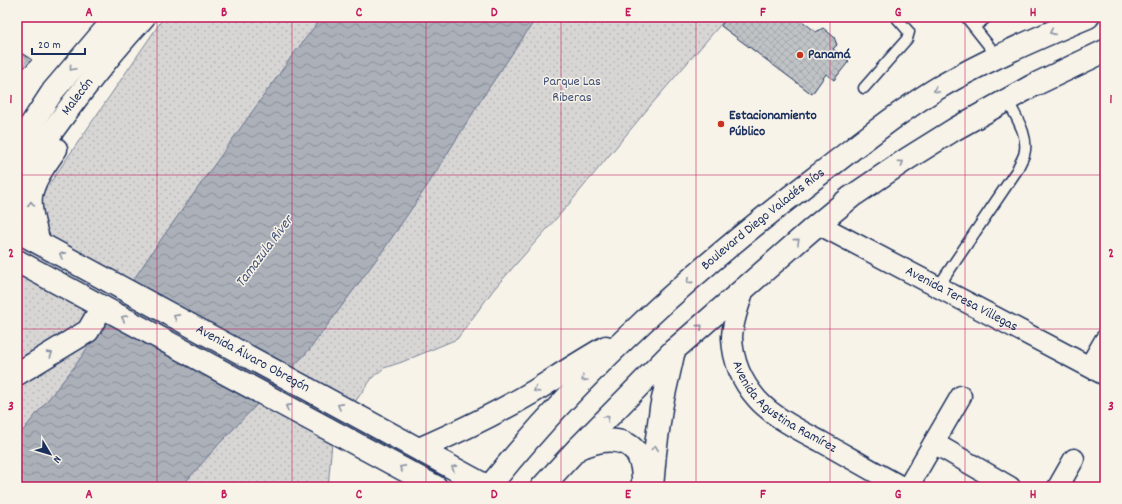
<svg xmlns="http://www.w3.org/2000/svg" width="1122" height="504" font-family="Dekko,sans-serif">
	<defs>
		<pattern id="park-dots" width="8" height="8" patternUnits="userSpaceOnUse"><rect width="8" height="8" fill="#d7d6d4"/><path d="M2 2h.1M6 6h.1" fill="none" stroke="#b8b8b8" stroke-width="1.8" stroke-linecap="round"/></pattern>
		<pattern id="water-waves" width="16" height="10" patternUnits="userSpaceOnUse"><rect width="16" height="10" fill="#acb0b9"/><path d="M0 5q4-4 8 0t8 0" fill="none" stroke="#8b909a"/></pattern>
		<pattern id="building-cross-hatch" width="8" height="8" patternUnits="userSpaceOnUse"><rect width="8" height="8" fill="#c0c3c5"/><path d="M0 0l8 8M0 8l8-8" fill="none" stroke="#a4a8ac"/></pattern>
	</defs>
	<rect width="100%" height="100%" fill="#f7f3e8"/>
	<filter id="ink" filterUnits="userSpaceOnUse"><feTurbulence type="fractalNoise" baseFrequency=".025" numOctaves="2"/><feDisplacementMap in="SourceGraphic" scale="8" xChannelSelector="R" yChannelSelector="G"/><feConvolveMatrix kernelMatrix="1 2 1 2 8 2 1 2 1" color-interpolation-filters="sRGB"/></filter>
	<g filter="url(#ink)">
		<!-- park -->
		<path fill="url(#park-dots)" stroke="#798299" d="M164,17H322L292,56L155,248L75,366L17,438V190L21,184L48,186Z
			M537,17H727L650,106L569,204L494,289L457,339L402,362L384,368L373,377L341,421L332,442L328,487H181L219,444L309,350L384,249L427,186L486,92Z"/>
		<!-- water -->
		<path fill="url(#water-waves)" stroke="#727c95" d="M322,17H537L486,92L427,186L384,249L309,350L219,444L181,487H17V438L75,366L155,248L292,56Z"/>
		<!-- building -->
		<path fill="url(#building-cross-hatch)" stroke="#1b2f5e" d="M727,17H797L816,32L823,28L834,37L837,45L833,49L849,61L834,80L826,74L812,94L721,26Z
			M17,50L32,60L17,75Z"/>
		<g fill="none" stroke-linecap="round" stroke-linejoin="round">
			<defs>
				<path id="lane" d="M966,17L974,27L987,17
					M974,27L997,56
					M864,88L907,39L909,32L896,17
					M938,287L1017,170C1019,165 1022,160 1024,155C1030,136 1015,116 1007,99"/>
				<g id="street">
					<path id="s1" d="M818,224L1105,375"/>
					<path id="s2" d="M744,288C740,304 732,322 732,338C733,361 742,382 757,399C772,416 799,430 820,441C847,456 874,472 902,487"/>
					<path d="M1090,366L1105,340"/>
					<path d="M934,443L1010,487"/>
					<path d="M908,487L961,396"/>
					<path d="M1058,487L1074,459"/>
				</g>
				<g id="secondary">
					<path id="s3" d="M17,231L488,487"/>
					<path d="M17,261L436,487"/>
					<path d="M578,448C585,446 594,442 602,441C635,437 644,457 643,486"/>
					<path d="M419,449C458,432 496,414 533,392C557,377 581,361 606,347"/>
					<path id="s4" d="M489,487C583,369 697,268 816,177C856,147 895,114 938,88C986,60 1037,38 1088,17"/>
					<path d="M542,487L578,448L674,350L811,230L851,197L907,159L955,129L1032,86L1105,51"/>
					<path d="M652,487L655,453L661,408L674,350"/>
				</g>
				<g id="primary">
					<path d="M17,146L53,91L116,17"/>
					<path id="s5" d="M17,180C57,124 97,68 144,17"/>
					<path d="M39,242C35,228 29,211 31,196C33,180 47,162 56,149"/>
					<path d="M17,374L88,331L102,307"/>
				</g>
			</defs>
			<!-- lane casing -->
			<use href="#lane" stroke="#1b2f5e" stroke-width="13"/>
			<!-- street casing -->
			<use href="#street" stroke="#1b2f5e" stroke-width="23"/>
			<!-- secondary casing -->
			<use href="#secondary" stroke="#1b2f5e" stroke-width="25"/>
			<!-- primary casing -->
			<use href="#primary" stroke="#1b2f5e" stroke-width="25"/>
			<!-- lane -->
			<use href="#lane" stroke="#f7f3e8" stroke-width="10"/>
			<!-- street -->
			<use href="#street" stroke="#f7f3e8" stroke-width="20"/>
			<!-- secondary -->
			<use href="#secondary" stroke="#f7f3e8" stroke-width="22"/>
			<!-- primary -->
			<use href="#primary" stroke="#f7f3e8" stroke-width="22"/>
		</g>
		<!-- one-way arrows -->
		<defs><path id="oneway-chevron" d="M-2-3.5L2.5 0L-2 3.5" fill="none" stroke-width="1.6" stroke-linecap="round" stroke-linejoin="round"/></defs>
		<g stroke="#8991a3">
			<use href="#oneway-chevron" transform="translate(1052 32) rotate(156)"/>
			<use href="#oneway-chevron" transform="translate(72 68) rotate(130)"/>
			<use href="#oneway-chevron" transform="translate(936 90) rotate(149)"/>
			<use href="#oneway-chevron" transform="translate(901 163) rotate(-34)"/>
			<use href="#oneway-chevron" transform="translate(31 204) rotate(-91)"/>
			<use href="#oneway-chevron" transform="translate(797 241) rotate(-41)"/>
			<use href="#oneway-chevron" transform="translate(62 255) rotate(-151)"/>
			<use href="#oneway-chevron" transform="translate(689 281) rotate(140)"/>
			<use href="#oneway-chevron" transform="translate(176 317) rotate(-151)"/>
			<use href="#oneway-chevron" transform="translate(124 318) rotate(-152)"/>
			<use href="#oneway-chevron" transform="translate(700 327) rotate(-41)"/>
			<use href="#oneway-chevron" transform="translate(50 354) rotate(-32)"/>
			<use href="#oneway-chevron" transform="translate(584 379) rotate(135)"/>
			<use href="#oneway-chevron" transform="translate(536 390) rotate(148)"/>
			<use href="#oneway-chevron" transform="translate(340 406) rotate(-151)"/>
			<use href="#oneway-chevron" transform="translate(288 407) rotate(-152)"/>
			<use href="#oneway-chevron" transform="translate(607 418) rotate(-45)"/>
			<use href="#oneway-chevron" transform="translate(655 448) rotate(-82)"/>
			<use href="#oneway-chevron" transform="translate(402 468) rotate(-152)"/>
			<use href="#oneway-chevron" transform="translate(454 468) rotate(-151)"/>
		</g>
	</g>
	<!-- grid -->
	<path fill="none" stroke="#c2185b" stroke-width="1" stroke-opacity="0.55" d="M157,17V487M292,17V487M426,17V487M561,17V487M696,17V487M830,17V487M965,17V487M17,175H1105M17,329H1105"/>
	<!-- markers -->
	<g fill="#c8321e" stroke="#f7f3e8" stroke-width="1.5">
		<circle cx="800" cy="55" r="4"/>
		<circle cx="721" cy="124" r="4"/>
	</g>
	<g text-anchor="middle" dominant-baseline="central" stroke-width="3" stroke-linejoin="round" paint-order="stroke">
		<!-- poi labels -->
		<g font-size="14" font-weight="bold" fill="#1b2f5e" stroke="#f7f3e8" text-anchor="start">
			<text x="808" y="55">Panamá</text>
			<text x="729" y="116">Estacionamiento<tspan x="729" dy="16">Público</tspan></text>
		</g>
		<!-- park labels -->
		<g font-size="14" fill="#415076" stroke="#f7f3e8">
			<text x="572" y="82">Parque Las<tspan x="572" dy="16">Riberas</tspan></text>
		</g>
		<!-- street labels -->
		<g font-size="14" fill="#1b2f5e" stroke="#f7f3e8">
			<text stroke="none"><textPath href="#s5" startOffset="103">Malecón</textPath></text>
			<text stroke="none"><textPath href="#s4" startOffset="384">Boulevard Diego Valadés Ríos</textPath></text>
			<text stroke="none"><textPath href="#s1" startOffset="162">Avenida Teresa Villegas</textPath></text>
			<text stroke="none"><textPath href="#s3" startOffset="268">Avenida Álvaro Obregón</textPath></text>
			<text stroke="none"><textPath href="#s2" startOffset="144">Avenida Agustina Ramírez</textPath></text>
		</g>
		<!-- water labels -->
		<g font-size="15" font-style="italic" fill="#465679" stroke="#f7f3e8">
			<text transform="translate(265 252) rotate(-53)">Tamazula River</text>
		</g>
	</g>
	<!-- margin -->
	<rect width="1122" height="504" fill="none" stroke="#f7f3e8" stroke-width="44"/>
	<!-- north arrow -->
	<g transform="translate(50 454) rotate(128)" stroke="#f7f3e8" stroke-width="3" paint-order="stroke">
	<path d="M0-3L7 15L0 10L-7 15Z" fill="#1b2f5e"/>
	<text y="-6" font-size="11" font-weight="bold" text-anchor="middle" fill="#1b2f5e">N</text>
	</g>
	<!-- scale -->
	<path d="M32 48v6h53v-6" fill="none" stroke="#1b2f5e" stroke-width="2"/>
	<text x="38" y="48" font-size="12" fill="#1b2f5e" stroke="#f7f3e8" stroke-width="3" paint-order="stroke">20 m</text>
	<rect x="22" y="22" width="1078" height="460" fill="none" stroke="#c2185b" stroke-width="1.5"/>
	<g font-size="13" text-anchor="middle" font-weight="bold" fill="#c2185b">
		<text x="89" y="16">A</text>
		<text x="224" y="16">B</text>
		<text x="359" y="16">C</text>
		<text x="494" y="16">D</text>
		<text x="628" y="16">E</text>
		<text x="763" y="16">F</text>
		<text x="898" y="16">G</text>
		<text x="1033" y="16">H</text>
		<text x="11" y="103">1</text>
		<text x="1111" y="103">1</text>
		<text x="11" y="257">2</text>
		<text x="1111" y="257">2</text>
		<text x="11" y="410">3</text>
		<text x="1111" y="410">3</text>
		<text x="89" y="498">A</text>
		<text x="224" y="498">B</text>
		<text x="359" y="498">C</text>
		<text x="494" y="498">D</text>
		<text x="628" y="498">E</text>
		<text x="763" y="498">F</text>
		<text x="898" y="498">G</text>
		<text x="1033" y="498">H</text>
	</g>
</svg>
